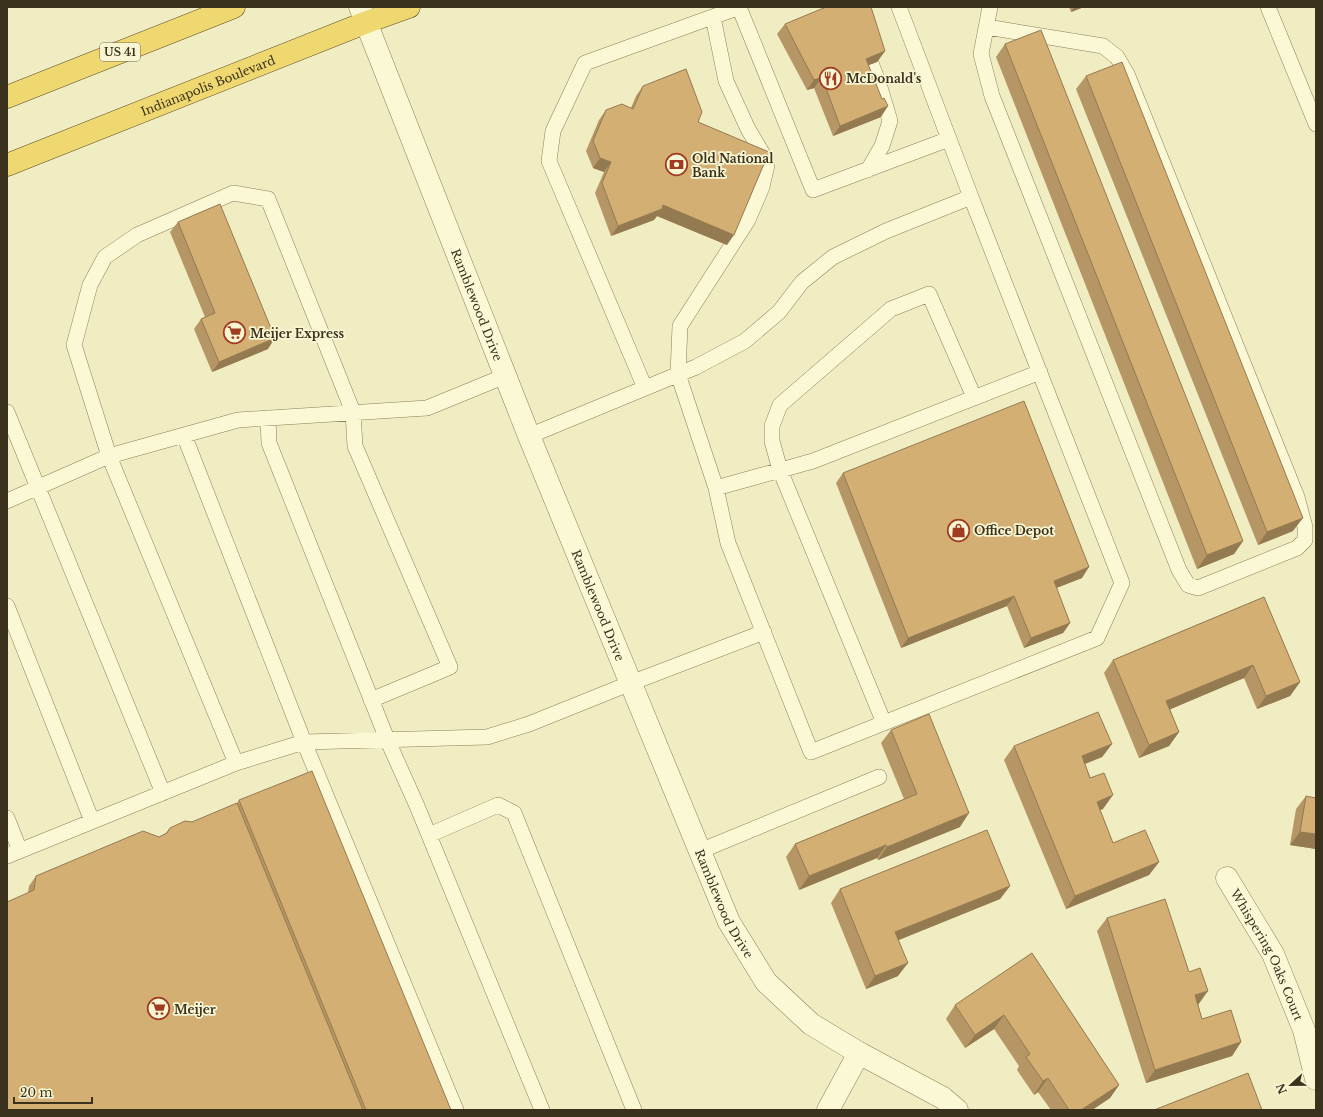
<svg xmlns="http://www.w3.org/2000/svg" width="1323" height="1117" font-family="'Libre Baskerville',serif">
	<rect width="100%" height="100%" fill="#f1edc2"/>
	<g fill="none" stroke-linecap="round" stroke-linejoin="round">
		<defs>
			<path id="service" d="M739,7L813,190L949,139
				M1268,7L1316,124
				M713,17L726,81L748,129L764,156L767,165L762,187L748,220L680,326L678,374L716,488L728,543L811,752L1097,638L1122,583L971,197
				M987,27L1103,46L1117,57L1127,74L1297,497L1305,527V540L1297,548L1198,588L1188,585L1179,570L992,96L981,54L990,7
				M868,170L882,146L890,121L879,84L871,63
				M645,388L549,161L553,131L585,63L740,7
				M7,412L163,793
				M268,418L269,443L387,739L417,806L542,1110
				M184,435L304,742L456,1110
				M529,436L696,367L745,341L779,312L802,282L833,257L886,231L971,197L899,7
				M716,488L813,461L1040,372
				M7,501L109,456L238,420L427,408L505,376
				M7,606L92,821
				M884,723L780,470L772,441V426L780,405L891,309L929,294L974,397
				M236,763L109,456L74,345L90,285L105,257L137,235L233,193L268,199L353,412L355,446L450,667L371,700
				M7,818L20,851
				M429,835L498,805L514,813L634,1110
				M700,851L879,777
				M7,856L236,763L304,742L487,737L529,724L631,683L764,632"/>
			<g id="minor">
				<path id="s1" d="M1227,878L1273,954L1304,1030L1316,1079"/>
				<path d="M828,1110L859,1053L943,1098L957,1110"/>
			</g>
			<g id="tertiary">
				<path id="s2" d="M360,7L529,436L729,922L766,982L811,1024L859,1053"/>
			</g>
			<g id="trunk">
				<path d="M7,97L234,7"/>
				<path id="s3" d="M7,165L367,22L409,7"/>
			</g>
		</defs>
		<!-- service casing -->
		<use href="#service" stroke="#8d7f57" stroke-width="16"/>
		<!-- minor casing -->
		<use href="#minor" stroke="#8d7f57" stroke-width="23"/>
		<!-- tertiary casing -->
		<use href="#tertiary" stroke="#8d7f57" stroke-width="23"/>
		<!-- trunk casing -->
		<use href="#trunk" stroke="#5a4b2c" stroke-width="23"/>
		<!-- service -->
		<use href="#service" stroke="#fbf8d6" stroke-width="15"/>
		<!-- minor -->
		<use href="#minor" stroke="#fbf8d6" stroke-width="22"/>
		<!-- tertiary -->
		<use href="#tertiary" stroke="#fbf8d6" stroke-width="22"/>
		<!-- trunk -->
		<use href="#trunk" stroke="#f0d871" stroke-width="22"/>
	</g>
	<!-- wall -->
	<path fill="#b59664" d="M1069,7H1084L1071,12Z
		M785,24L885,51L877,62L868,65L882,99L881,117L833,136L814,88L807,90L777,34Z
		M1005,44L1243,541L1234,554L1197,569L996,57Z
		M1086,76L1293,531L1258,545L1076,89Z
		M643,86L698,122L727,245L657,216L654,220L611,236L595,193L604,172L593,168L586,151L599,120L606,110L631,108L636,96Z
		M178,222L268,349L212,372L194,329L201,319L205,317L170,232Z
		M843,473L1082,578L1056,588L1070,623L1063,633L1024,648L1007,606L901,648L836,483Z
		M1264,597L1300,682L1290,696L1257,709L1244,678L1170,709L1179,732L1169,746L1139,758L1104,673L1113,660Z
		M891,730L960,827L878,860L877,858L799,890L786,857L795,844L904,799L881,743Z
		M1112,744L1102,757L1085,764L1103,809L1100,810L1113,843L1159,862L1149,875L1066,909L1004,760L1014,746Z
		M1306,796L1316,849L1290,845L1296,809Z
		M239,800L451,1110H7L28,893L29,886L36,876L159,837L165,834L170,828L192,822L237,803Z
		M1010,886L1000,899L899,940L898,976L866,989L831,903L840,889Z
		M1107,918L1198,1005L1202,1019L1241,1042L1232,1056L1146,1083L1097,931Z
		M1032,953L1119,1085L1110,1098L1092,1110H1051L1038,1092L1034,1095L1017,1070L1019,1066L994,1029L965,1048L946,1019L955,1005Z"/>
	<!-- shaded-wall -->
	<path fill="#947a51" d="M1074,7H1084L1071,12Z
		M885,51L877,62L859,69L866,59Z
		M822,77L814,88L807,90L814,80Z
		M888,106L881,117L833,136L840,126Z
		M600,158L611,162L604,172L593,168Z
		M663,205L734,235L727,245L657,216L654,220L611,236L618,226Z
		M275,338L268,349L212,372L219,362Z
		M1303,518L1293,531L1258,545L1267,532Z
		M1243,541L1234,554L1197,569L1207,555Z
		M1089,567L1082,578L1046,592L1054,581Z
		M1014,596L1007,606L901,648L908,638Z
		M1070,623L1063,633L1024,648L1031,638Z
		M1253,665L1244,678L1157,715L1166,701Z
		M1300,682L1290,696L1257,709L1266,696Z
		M1179,732L1169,746L1139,758L1149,745Z
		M1112,744L1102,757L1072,769L1082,756Z
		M1113,795L1103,809L1087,815L1097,802Z
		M969,813L960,827L878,860L887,847Z
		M1300,832L1316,834V849L1290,845Z
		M886,845L877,858L799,890L809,876Z
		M1159,862L1149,875L1066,909L1075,896Z
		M1010,886L1000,899L886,945L895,932Z
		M908,963L898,976L866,989L875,976Z
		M1208,991L1198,1005L1185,1009L1195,995Z
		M1004,1015L994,1029L965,1048L975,1035Z
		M1241,1042L1232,1056L1146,1083L1155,1070Z
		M1048,1078L1038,1092L1034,1095L1043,1081Z
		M1119,1085L1110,1098L1092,1110H1081Z"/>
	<!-- building -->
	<path fill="#d3af74" stroke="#947a51" d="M826,7H871L885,51L866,59L882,99L884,98L888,106L840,126L822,77L814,80L785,24Z
		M1041,30L1243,541L1207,555L1005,44Z
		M1122,62L1303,518L1267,532L1086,76Z
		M686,69L702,112L698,122L769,152L734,235L663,205L662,209L618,226L602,183L611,162L600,158L593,141L606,110L622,104L633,109L643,86Z
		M220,204L275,338L219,362L201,319L215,313L178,222Z
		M1024,401L1089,567L1054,581L1070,623L1031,638L1014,596L908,638L843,473Z
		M1264,597L1300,682L1266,696L1253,665L1166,701L1179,732L1149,745L1113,660Z
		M1098,712L1112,744L1082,756L1090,778L1104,773L1113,795L1097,802L1113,843L1145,830L1159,862L1075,896L1014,746Z
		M929,714L969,813L887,847L886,845L809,876L795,844L917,794L891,730Z
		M312,771L451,1110H366L239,800Z
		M1306,796L1316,798V834L1300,832Z
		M237,803L363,1110H7V902L34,890L36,876L143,831L159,837L167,833L170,828L185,821L192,822Z
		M987,830L1010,886L895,932L908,963L875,976L840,889Z
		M1165,899L1189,972L1200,968L1208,991L1195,995L1202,1019L1231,1010L1241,1042L1155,1070L1107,918Z
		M1032,953L1119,1085L1081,1110H1069L1048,1078L1043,1081L1026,1057L1030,1054L1004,1015L975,1035L955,1005Z
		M1248,1073L1262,1110H1154Z"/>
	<!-- icons -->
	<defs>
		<symbol id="restaurant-ring" viewBox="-11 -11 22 22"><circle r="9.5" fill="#f8f5d2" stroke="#a13b22" stroke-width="1.5"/><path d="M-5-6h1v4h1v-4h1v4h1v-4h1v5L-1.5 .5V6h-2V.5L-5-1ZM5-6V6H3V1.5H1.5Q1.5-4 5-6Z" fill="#a13b22"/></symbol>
		<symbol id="bank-ring" viewBox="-11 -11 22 22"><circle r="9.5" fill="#f8f5d2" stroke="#a13b22" stroke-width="1.5"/><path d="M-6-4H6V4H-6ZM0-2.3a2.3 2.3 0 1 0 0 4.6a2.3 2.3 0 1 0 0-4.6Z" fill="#a13b22"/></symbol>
		<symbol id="supermarket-ring" viewBox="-11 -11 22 22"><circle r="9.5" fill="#f8f5d2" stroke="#a13b22" stroke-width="1.5"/><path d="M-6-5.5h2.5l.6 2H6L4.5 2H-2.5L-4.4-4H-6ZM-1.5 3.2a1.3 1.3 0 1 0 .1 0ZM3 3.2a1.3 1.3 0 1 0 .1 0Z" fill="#a13b22"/></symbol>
		<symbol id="shop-ring" viewBox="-11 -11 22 22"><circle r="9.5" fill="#f8f5d2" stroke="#a13b22" stroke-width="1.5"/><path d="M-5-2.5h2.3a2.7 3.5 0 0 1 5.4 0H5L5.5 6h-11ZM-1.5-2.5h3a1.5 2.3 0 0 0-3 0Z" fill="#a13b22"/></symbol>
	</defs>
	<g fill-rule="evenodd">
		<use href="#restaurant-ring" x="818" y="66" width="25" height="25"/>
		<use href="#bank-ring" x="664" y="152" width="25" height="25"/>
		<use href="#supermarket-ring" x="222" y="320" width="25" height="25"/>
		<use href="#shop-ring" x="946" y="518" width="25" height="25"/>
		<use href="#supermarket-ring" x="146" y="996" width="25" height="25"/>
	</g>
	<g text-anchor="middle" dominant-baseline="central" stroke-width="3.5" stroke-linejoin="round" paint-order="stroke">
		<!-- shield labels -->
		<rect fill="#f8f5d2" stroke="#746c53" stroke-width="1" x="100" y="43" width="40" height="18" rx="3"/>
		<g font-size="11" font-weight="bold" fill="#3b321d">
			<text x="120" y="52">US 41</text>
		</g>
		<!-- poi labels -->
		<g font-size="12" font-weight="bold" fill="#3b321d" stroke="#f8f5d2" text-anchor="start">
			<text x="846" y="78">McDonald's</text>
			<text x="692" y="158">Old National<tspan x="692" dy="14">Bank</tspan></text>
			<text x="250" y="333">Meijer Express</text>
			<text x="974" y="530">Office Depot</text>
			<text x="174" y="1009">Meijer</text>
		</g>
		<!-- street labels -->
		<g font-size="12" fill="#3b321d" stroke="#f8f5d2">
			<text stroke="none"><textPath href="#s3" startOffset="216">Indianapolis Boulevard</textPath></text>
			<text stroke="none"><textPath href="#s2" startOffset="320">Ramblewood Drive</textPath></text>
			<text stroke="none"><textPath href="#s2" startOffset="644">Ramblewood Drive</textPath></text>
			<text stroke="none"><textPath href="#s2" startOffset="968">Ramblewood Drive</textPath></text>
			<text stroke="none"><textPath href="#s1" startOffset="87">Whispering Oaks Court</textPath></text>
		</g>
	</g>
	<!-- border -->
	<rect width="1323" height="1117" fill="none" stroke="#3b321d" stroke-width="16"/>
	<!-- north arrow -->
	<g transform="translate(1291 1085) rotate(248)" stroke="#f8f5d2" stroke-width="3" paint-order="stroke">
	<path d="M0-3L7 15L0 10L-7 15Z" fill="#3b321d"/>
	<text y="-6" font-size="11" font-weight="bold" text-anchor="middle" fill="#3b321d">N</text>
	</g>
	<!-- scale -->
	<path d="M14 1097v6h78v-6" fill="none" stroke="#3b321d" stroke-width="2"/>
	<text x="20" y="1097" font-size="12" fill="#3b321d" stroke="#f8f5d2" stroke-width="3" paint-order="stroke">20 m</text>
</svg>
